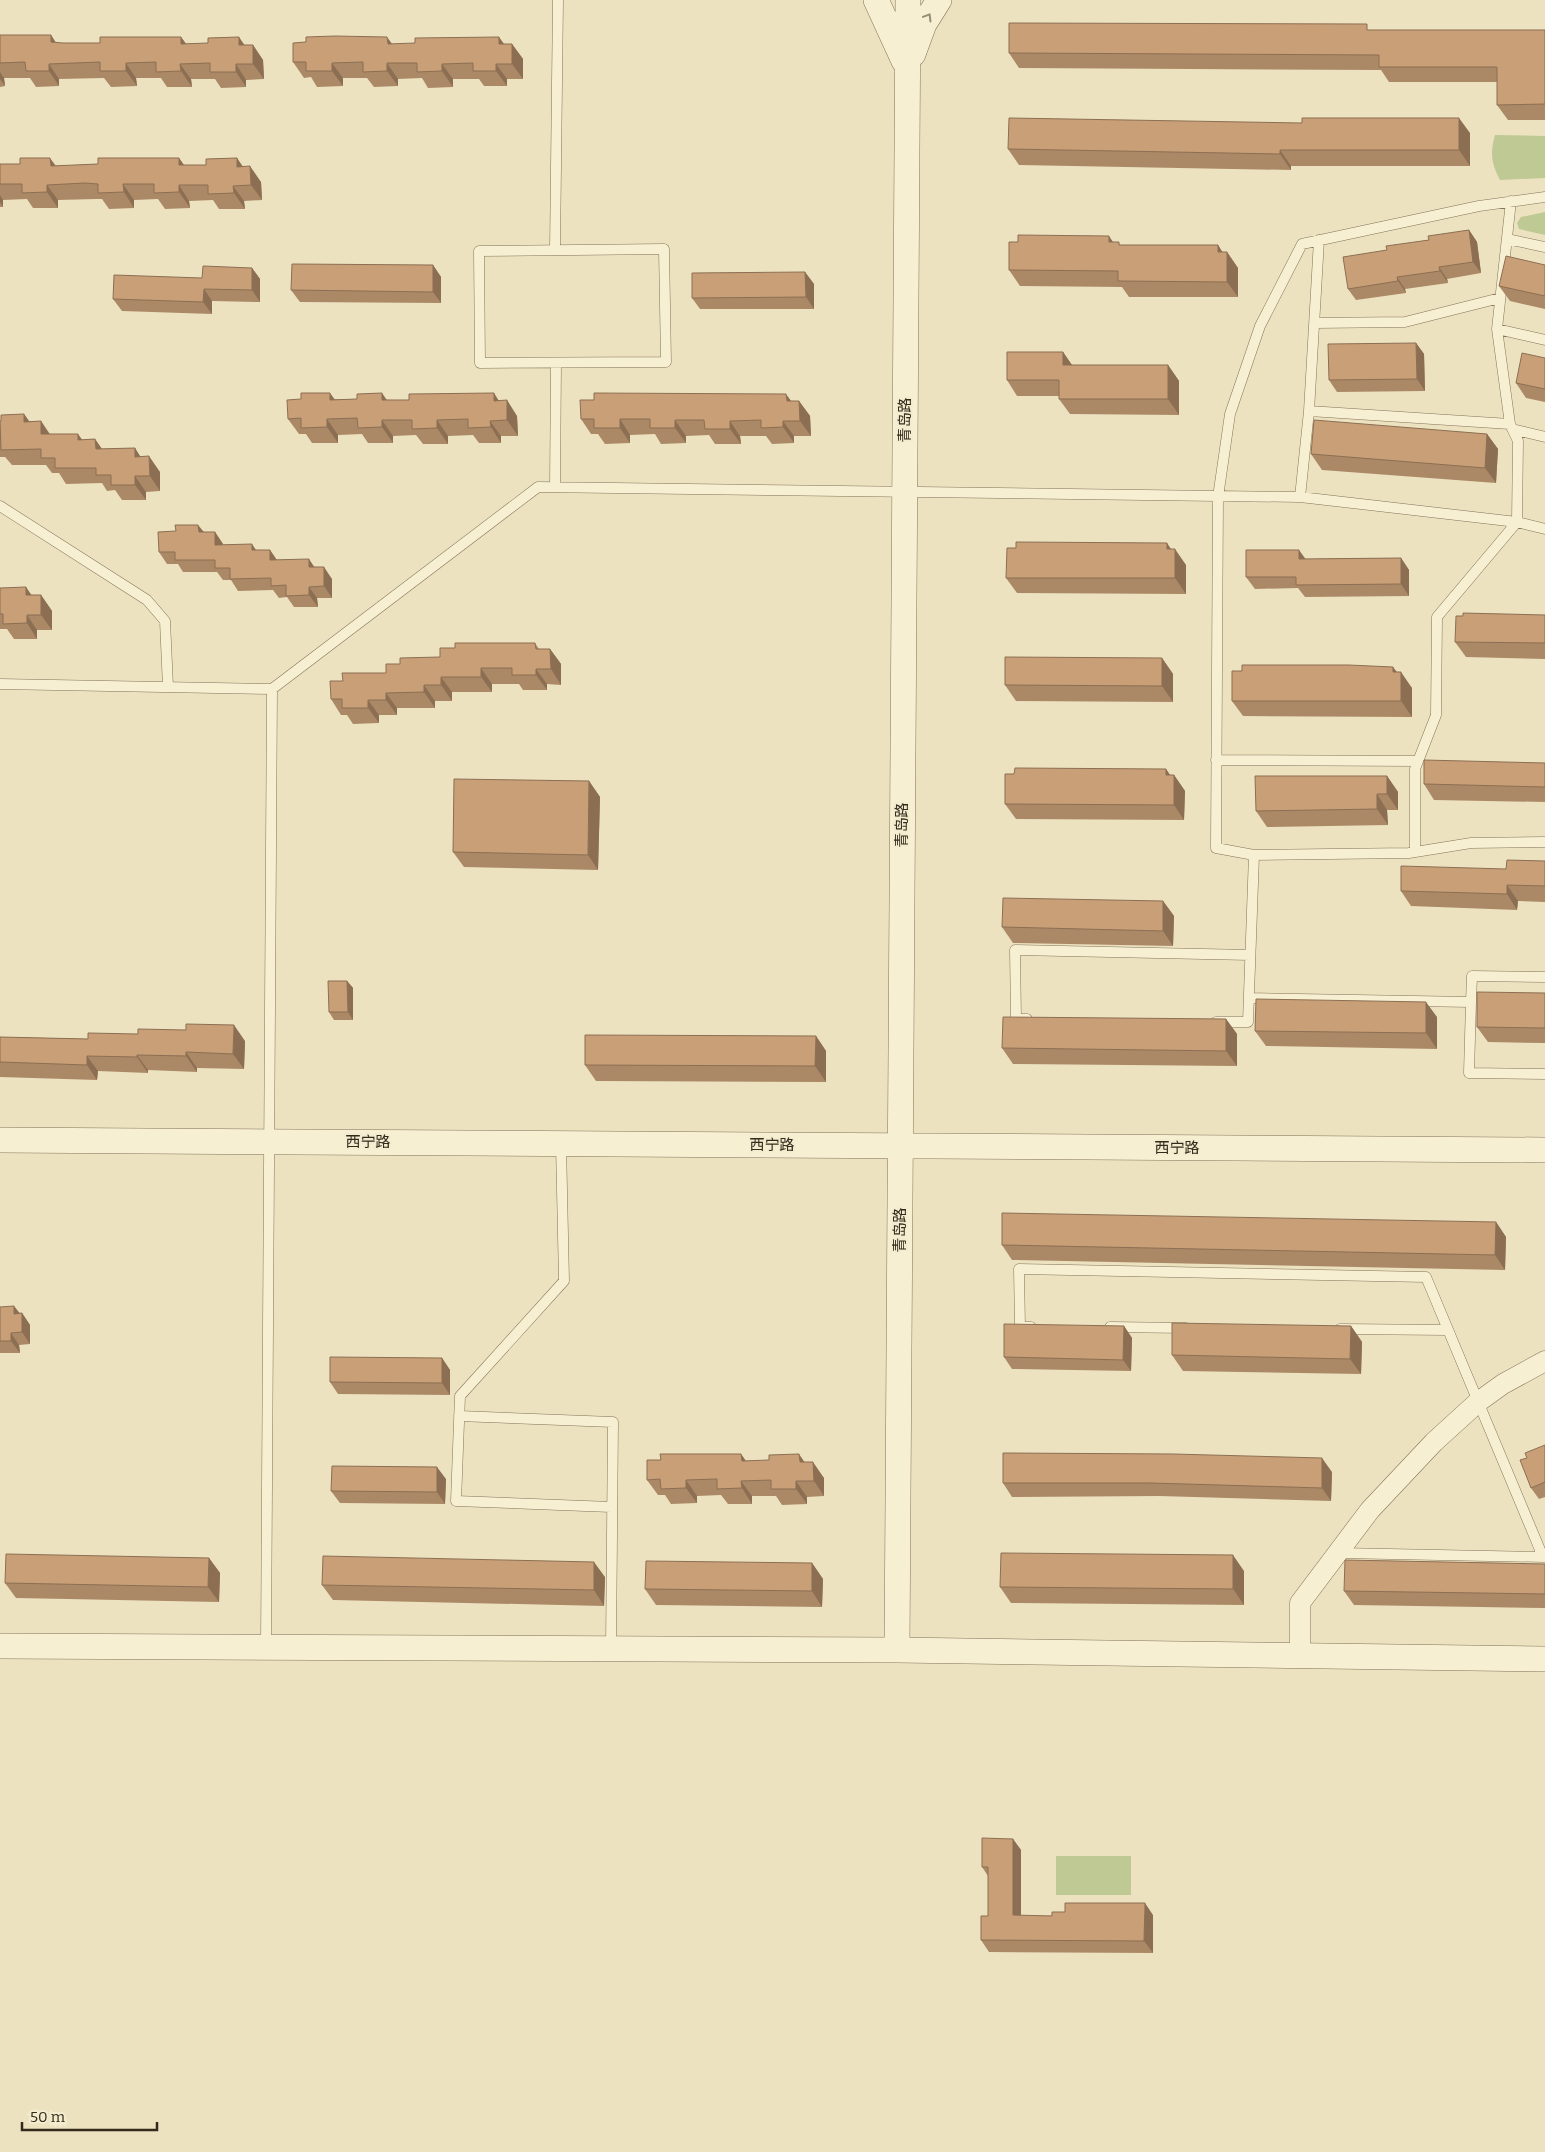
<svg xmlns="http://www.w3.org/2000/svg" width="1545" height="2152" font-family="Bitter,'Noto Sans SC',serif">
	<rect width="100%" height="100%" fill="#ece2c0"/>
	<!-- green -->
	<path fill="#bfc994" d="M1495,135L1545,136V178L1500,180C1491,163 1490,153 1495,135Z
		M1545,212V235L1519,229L1517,223L1521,217Z
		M1131,1856V1895H1056V1856Z"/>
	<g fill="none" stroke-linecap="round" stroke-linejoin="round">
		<defs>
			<path id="service" d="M1545,197L1479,206L1302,244L1260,326L1230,414L1218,497L1216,848L1254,855L1409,853L1471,843L1545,842
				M1507,239L1545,247
				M664,249L666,362L480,363L479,251Z
				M555,250L558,0
				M1315,323L1405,322L1500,298
				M1497,329L1545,340
				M1309,411L1510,424
				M1512,429L1545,437
				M555,487L556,363
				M1300,497L1309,411L1319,240
				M0,506L147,600L165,621L168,687
				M0,684L272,689L538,487L1300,497L1517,522L1545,529
				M1216,760L1418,761
				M1415,852V769L1436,715L1437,617L1517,522L1518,441L1510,424L1497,329L1511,201
				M1249,998L1471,1002L1469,1073L1545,1074
				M1471,1002L1472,976L1545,977
				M1027,1019H1016L1015,950L1250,955
				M1216,1022H1248L1254,855
				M561,1144L564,1281L460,1396L456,1501L611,1507
				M1031,1327H1020L1019,1269L1426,1277L1543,1557
				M1110,1327L1186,1328
				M1340,1329L1448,1330
				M459,1416L613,1422L611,1649
				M1339,1553L1545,1557
				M266,1647L272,689"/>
			<path id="minor" d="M1300,1656V1603L1370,1510L1434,1442L1478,1402L1503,1384L1545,1361"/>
			<path id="tertiary" d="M876,0L904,61
				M913,54L924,24L939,0
				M0,1140L1545,1150
				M0,1646L897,1650L1545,1659
				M897,1650L908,0"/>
		</defs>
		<!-- service casing -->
		<use href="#service" stroke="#847359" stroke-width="11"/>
		<!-- minor casing -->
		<use href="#minor" stroke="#847359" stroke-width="21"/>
		<!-- tertiary casing -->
		<use href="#tertiary" stroke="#847359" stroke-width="26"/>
		<!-- service -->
		<use href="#service" stroke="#f7efd2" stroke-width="10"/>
		<!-- minor -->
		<use href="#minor" stroke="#f7efd2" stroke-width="20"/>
		<!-- tertiary -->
		<use href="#tertiary" stroke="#f7efd2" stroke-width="25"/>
	</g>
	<!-- wall -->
	<path fill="#ac8966" d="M1371,30H1545V120H1508L1497,105V82H1389L1381,70L1019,68L1009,53Z
		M0,35H51L56,43H100L181,37L186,44L253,45L263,60L264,79L246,80V87L221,88L215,79H191L192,87H167L161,78H136L137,86L111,87L104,78L59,79V86L36,87L30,78H4L5,86L0,87Z
		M392,44H512L523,59V79H507V86H484L479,79H453V87L428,88L422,78L398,79V86L374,87L367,78H343V86L317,87L311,77L304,78L293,62Z
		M1470,133V166H1291V170L1019,165L1008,149Z
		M179,158L184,165H206L237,158L242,167L261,182L262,200L244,201L245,209H219L213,200L189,201L190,208L165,209L158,199L134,200V208L109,209L102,199H96L58,200V208H33L27,199L3,200V207H0V164L56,166L98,164Z
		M1469,230L1477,242L1481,273L1447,279L1448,283L1405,289L1406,293L1356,300L1348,289L1387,250Z
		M1113,242L1121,245H1218L1222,252H1227L1238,268V297H1129L1122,287L1020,286L1009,270Z
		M433,265L441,277V303L300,302L291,290Z
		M1545,265V309L1510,301L1499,286Z
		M252,268L260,279V302L212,301V314L122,311L113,299L202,278Z
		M805,272L814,284V309H700L692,298Z
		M1416,343L1424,354L1425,391L1337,392L1329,380Z
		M1063,352L1072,365H1168L1179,381V415L1070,414L1059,399V396H1017L1007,380Z
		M1545,358V402L1526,398L1516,383Z
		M301,399L499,401L517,416L518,436H501V443H479L473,435L448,436V444H423L416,435L393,436V443H368L362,434L338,435V443H312L306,434H299L288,419Z
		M791,401H799L810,416L811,436H794V443L772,444L766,436H740L741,444H715L709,435L686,436V443L661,444L655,434L630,435V443L605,444L598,434H591L581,419Z
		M24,414L29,421H41L50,434L82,440L95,439L102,449L135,448L140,457L160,472V491L146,492V500H122L115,490L107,491L102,483L66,484L59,473H52L46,465H12L5,457H0V421Z
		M1487,434L1498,449L1496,483L1322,470L1311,454Z
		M198,525L204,532H215L223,544V545L256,550H270L277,560L315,567L332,579V598H317L318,607H294L287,597L279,598L273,590L238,591L231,580H223L217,572H183L178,564H167L159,552L176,531Z
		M1016,548L1171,549L1186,565V594L1017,593L1006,578Z
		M1401,558L1409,570V596L1305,597L1298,588L1255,589L1246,577L1306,559Z
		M0,588L32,595H41L52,611V630H37V639H14L7,629H0Z
		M1545,615V659L1466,657L1455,642Z
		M535,643L539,649H550L561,664V685L547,684V690H523L519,684H492V692H452V701H435V708H397V715H379V723L353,724L347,715H341L331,699L343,681L386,673L400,664L440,657L455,648Z
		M1162,658L1173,674V702L1016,701L1005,685Z
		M1393,667L1397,672L1412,688V717L1243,716L1232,701Z
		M1545,763V802L1434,800L1424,784Z
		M1166,769L1170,775H1174L1185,791L1184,820L1016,819L1005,804L1014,774Z
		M1387,776L1398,792V810H1387L1388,825L1267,827L1256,811Z
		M589,781L600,797L598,870L464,867L453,852Z
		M1545,861V902L1518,901L1517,910L1411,906L1401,891Z
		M1163,901L1174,916L1173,946L1013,943L1002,927Z
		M347,981L353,988V1020H334L329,1012Z
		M1545,993V1043L1488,1042L1477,1027Z
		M1437,1017V1049L1266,1046L1255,1031Z
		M1226,1019L1237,1034V1066L1013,1064L1002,1048Z
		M816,1036L826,1051V1082L596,1081L585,1065Z
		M0,1037L88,1039L245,1041L244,1069L197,1068V1072L148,1070V1073L98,1071L97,1080L0,1077Z
		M1496,1222L1506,1237L1505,1270L1012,1260L1002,1245Z
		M0,1307L20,1313H22L30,1325V1344L19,1345L20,1353H0Z
		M1124,1326L1132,1338L1131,1371L1012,1369L1004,1357Z
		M1351,1326L1362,1342L1361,1374L1183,1371L1172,1355Z
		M442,1358L450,1370V1395L338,1394L330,1382Z
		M1545,1445V1497L1539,1499L1531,1488L1527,1458Z
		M741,1454L746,1461L805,1462L824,1478V1496L807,1497V1504L782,1505L776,1496H752V1504H728L721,1495L697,1496V1503L671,1504L665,1495H658L647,1480L661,1460Z
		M1332,1472L1331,1501L1159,1496L1012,1497L1003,1483Z
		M446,1479L445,1504L340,1503L331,1491Z
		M209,1558L220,1573L219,1602L16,1598L5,1583Z
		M812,1563L823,1579L822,1607L656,1605L645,1589Z
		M1545,1564V1608L1354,1605L1344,1591Z
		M1244,1571V1605L1011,1603L1000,1587Z
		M605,1577L604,1606L333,1600L322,1585Z
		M1013,1839L1021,1850V1916L1153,1915V1953L989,1952L981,1940L988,1916V1876L982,1867Z"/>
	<!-- shaded-wall -->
	<path fill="#8c6f53" d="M51,35L61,51L51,42Z
		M181,37L192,52L181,44Z
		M239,37L250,53L239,45Z
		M387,37L398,52L388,44Z
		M499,37L510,52L499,44Z
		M512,44L523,59V79L512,64Z
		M253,45L263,60L264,79L253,64Z
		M126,63L136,78L137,86L126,71Z
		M332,63L343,78V86L332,71Z
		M387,63L398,79V86L387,71Z
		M49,64L59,79V86L49,71Z
		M180,64L191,79L192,87L181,71Z
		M236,64L246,80V87L236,72Z
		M442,64L453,79V87L442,71Z
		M496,64L507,79V86L496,71Z
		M0,72L4,78L5,86L0,79Z
		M1459,118L1470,133V166L1459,150Z
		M1280,150L1291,166V170L1280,154Z
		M50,158L61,173L51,166Z
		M179,158L190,174L179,165Z
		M237,158L248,174L237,167Z
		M250,166L261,182L262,200L251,185Z
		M123,184L134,200V208L124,192Z
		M47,185L58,200V208L47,192Z
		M179,185L189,201L190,208L179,192Z
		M233,186L244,201L245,209L234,193Z
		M0,195L3,200V207L0,202Z
		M1469,230L1477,242L1481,273L1473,262Z
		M1109,236L1119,251L1109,242Z
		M1218,245L1227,259V252L1238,268V297L1227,282L1218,252Z
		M433,265L441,277V303L433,292Z
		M1439,267L1447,279L1448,283L1440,271Z
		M252,268L260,279V302L252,290Z
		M805,272L814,284V309L806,297Z
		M1397,277L1405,289L1406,293L1398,281Z
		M204,289L212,301V314L203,302Z
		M1416,343L1424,354L1425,391L1417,379Z
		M1063,352L1074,368L1063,365Z
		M1168,365L1179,381V415L1168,399Z
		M330,393L341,408L330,400Z
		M382,393L393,409L382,400Z
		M494,393L504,409L494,401Z
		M786,394L797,409L787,401Z
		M507,400L517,416L518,436L507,420Z
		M799,401L810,416L811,436L800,421Z
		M24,414L35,430L24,422Z
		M327,419L338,435V443L327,427Z
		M620,419L630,435V443L620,428Z
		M382,420L393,436V443L382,427Z
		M437,420L448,436V444L437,428Z
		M675,420L686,436V443L675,428Z
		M41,421L51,437L41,434Z
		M490,421L501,436V443L491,427Z
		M730,421L740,436L741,444L730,429Z
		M783,421L794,436V443L783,427Z
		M78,434L89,449L78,440Z
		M1487,434L1498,449L1496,483L1485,468Z
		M95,439L106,455L96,449Z
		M135,448L145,464L135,457Z
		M149,456L160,472V491L150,476Z
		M135,476L146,492V500L135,485Z
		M198,525L207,537L199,532Z
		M215,532L223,544V557L215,545Z
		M1167,543L1175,555V549L1186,565V594L1175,578L1167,549Z
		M252,544L260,556L252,550Z
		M270,550L278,562L270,560Z
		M1299,550L1307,561L1299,559Z
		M1401,558L1409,570V596L1401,584Z
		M309,559L317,571L309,567Z
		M324,567L332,579V598L324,586Z
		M26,587L37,603L26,595Z
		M309,587L317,598L318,607L309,595Z
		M41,595L52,611V630L41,615Z
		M27,615L37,630V639L27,623Z
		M550,649L561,664V685L551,669Z
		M1162,658L1173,674V702L1162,686Z
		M1393,667L1401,679V672L1412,688V717L1401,701L1393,672Z
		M481,668L492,684V692L481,677Z
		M536,669L547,684V690L536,675Z
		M441,677L452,692V701L441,685Z
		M424,685L435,701V708L424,692Z
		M386,693L397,708V715L386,700Z
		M368,700L379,715V723L368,708Z
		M1166,769L1174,781V775L1185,791L1184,820L1174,805L1166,775Z
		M1387,776L1398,792V810L1387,794Z
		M589,781L600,797L598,870L588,855Z
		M1377,794L1387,810L1388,825L1377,809Z
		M1507,885L1518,901L1517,910L1507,894Z
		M1163,901L1174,916L1173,946L1163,931Z
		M347,981L353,988V1020L348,1012Z
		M1426,1002L1437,1017V1049L1426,1033Z
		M1226,1019L1237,1034V1066L1226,1051Z
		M234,1025L245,1041L244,1069L233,1054Z
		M816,1036L826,1051V1082L815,1066Z
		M186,1052L197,1068V1072L186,1056Z
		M137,1055L148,1070V1073L137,1057Z
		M87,1056L98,1071L97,1080L87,1065Z
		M1496,1222L1506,1237L1505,1270L1495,1255Z
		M14,1306L22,1316V1313L30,1325V1344L22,1332L14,1314Z
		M1124,1326L1132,1338L1131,1371L1123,1360Z
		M1351,1326L1362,1342L1361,1374L1350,1359Z
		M11,1333L19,1345L20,1353L11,1341Z
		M442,1358L450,1370V1395L442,1383Z
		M741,1454L752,1470L742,1461Z
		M799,1454L810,1470L800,1462Z
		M1322,1458L1332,1472L1331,1501L1322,1488Z
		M813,1462L824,1478V1496L814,1481Z
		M437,1467L446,1479L445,1504L437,1492Z
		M686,1480L697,1496V1503L686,1488Z
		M741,1481L752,1496V1504L742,1488Z
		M796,1481L807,1497V1504L796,1489Z
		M1233,1555L1244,1571V1605L1233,1589Z
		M209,1558L220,1573L219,1602L208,1587Z
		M594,1562L605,1577L604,1606L594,1590Z
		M812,1563L823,1579L822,1607L812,1591Z
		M1013,1839L1021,1850V1927L1013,1915Z
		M1145,1903L1153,1915V1953L1144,1941Z"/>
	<!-- building -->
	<path fill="#c89f77" stroke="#8c6f53" d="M1009,23L1367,24V30H1545V104L1497,105V67H1379V55L1009,53Z
		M0,35H51V42L63,43H100V37H181V44L208,43V38L239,37V45H253V64H236V72H210V63L180,64L181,71L156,72V62L126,63V71H100V62L49,64V71H26L25,62L0,63Z
		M335,36L387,37L388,44L415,43V38L499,37V44H512V64H496V71H473V63L442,64V71L417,72V63H387V71L363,72V62L332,63V71H306V62H293V43L306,42V37Z
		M1009,118L1302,123V118H1459V150H1280V154L1008,149Z
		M20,158H50L51,166L98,164V158H179V165H206V159L237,158V167L250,166L251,185L233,186L234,193L208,194V185H179V192L154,193V184H123L124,192L98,193V184L85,183L47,185V192L22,193V184H0V164H20Z
		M1469,230L1473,262L1439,267L1440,271L1397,277L1398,281L1348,289L1343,257L1387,250L1386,246L1429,240L1428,236Z
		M1018,235L1109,236V242H1119V245H1218V252H1227V282L1118,281V271L1009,270V242H1018Z
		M1506,256L1545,265V296L1499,286Z
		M292,264L433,265V292L291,290Z
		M203,266L252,268V290L204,289L203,302L113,299L114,275L202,278Z
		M805,272L806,297L692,298V273Z
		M1416,343L1417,379L1329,380L1328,344Z
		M1007,352H1063V365H1168V399H1059V380H1007Z
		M1522,353L1545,358V389L1516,383Z
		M301,393H330V400L357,399V394L382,393V400H409V394L494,393V401L507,400V420L490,421L491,427L468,428V419L437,420V428L412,429V420H382V427L358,428L357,418L327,419V427L301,428V418L288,419L287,400L301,399Z
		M594,393L786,394L787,401H799L800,421H783V427L761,428V420L730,421V429H705L704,420H675V428H650V419H620V428H594V419H581L580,400H594Z
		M24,414V422L41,421V434H78V440L95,439L96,449L135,448V457L149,456L150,476H135V485H111V475H96V468H55V458H41V449L1,450L0,421H1V415Z
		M1314,420L1487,434L1485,468L1311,454Z
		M175,525H198L199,532H215V545L252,544V550H270V560L309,559V567H324V586L309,587V595L286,596V585L271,586V578L230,579V568H215V560H175V552H159L158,532L176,531Z
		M1016,542L1167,543V549H1175V578H1006L1007,548H1016Z
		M1246,550H1299V559L1401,558V584L1296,585V577H1246Z
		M26,587V595H41V615H27V623L3,624V614H0V588Z
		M1463,613L1545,615V643L1455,642L1456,616H1463Z
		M455,643H535L536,649H550L551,669H536V675H512V668H481V677H441V685H424V692L386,693V700H368V708H342V699H331L330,681H343L342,673H386V664H400V658L440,657V648H455Z
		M1005,657L1162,658V686L1005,685Z
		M1242,665H1349L1393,667V672H1401V701H1232V671H1242Z
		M1424,760L1545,763V787L1424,784Z
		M1015,768L1166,769V775H1174V805L1005,804V774H1014Z
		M1255,776H1387V794H1377V809L1256,811Z
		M454,779L589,781L588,855L453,852Z
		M1507,860L1545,861V886L1507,885V894L1401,891V866L1506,869Z
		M1003,898L1163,901V931L1002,927Z
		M328,981H347L348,1012H329Z
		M1477,992L1545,993V1028L1477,1027Z
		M1256,999L1426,1002V1033L1255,1031Z
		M1003,1017L1226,1019V1051L1002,1048Z
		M186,1024L234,1025L233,1054L186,1052V1056L137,1055V1057L87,1056V1065L0,1062V1037L88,1039V1033L138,1034V1029L186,1030Z
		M585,1035L816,1036L815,1066L585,1065Z
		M1002,1213L1496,1222L1495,1255L1002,1245Z
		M14,1306V1314L22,1313V1332L11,1333V1341H0V1307Z
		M1172,1323L1351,1326L1350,1359L1172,1355Z
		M1004,1324L1124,1326L1123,1360L1004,1357Z
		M330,1357L442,1358V1383L330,1382Z
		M1545,1445V1482L1531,1488L1520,1460L1527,1458L1525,1453Z
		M1003,1453L1173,1454L1322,1458V1488L1150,1483H1003Z
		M660,1454H741L742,1461L769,1460V1455L799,1454L800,1462H813L814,1481H796V1489H771V1480L741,1481L742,1488L717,1489V1479L686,1480V1488L661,1489L660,1479L647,1480V1460H661Z
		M332,1466L437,1467V1492L331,1491Z
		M1001,1553L1233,1555V1589L1000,1587Z
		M6,1554L209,1558L208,1587L5,1583Z
		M323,1556L594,1562V1590L322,1585Z
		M1345,1560L1545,1564V1594L1344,1591Z
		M646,1561L812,1563V1591L645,1589Z
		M982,1838L1013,1839V1915L1052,1916V1912H1065V1903H1145L1144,1941L981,1940V1916H988V1867H982Z"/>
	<!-- one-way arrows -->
	<defs><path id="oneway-chevron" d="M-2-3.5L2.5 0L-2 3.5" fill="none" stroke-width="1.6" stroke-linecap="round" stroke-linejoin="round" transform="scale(1.25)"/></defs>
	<use stroke="#968c77" href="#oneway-chevron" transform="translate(928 17) rotate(-59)"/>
	<g text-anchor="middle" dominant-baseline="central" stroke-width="4" stroke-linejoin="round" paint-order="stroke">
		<!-- street labels -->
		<g font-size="15" fill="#342a1c" stroke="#f3eccf">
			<text transform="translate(905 420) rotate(-90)">青岛路</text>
			<text transform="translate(902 825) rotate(-90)">青岛路</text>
			<text x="368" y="1142">西宁路</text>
			<text x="772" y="1145">西宁路</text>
			<text x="1177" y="1148">西宁路</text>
			<text transform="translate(900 1230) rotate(-90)">青岛路</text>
		</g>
	</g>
	<!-- scale -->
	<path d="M22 2122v8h135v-8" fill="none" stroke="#342a1c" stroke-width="2.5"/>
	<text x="30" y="2122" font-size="15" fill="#342a1c" stroke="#f3eccf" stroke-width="4" paint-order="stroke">50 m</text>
</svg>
